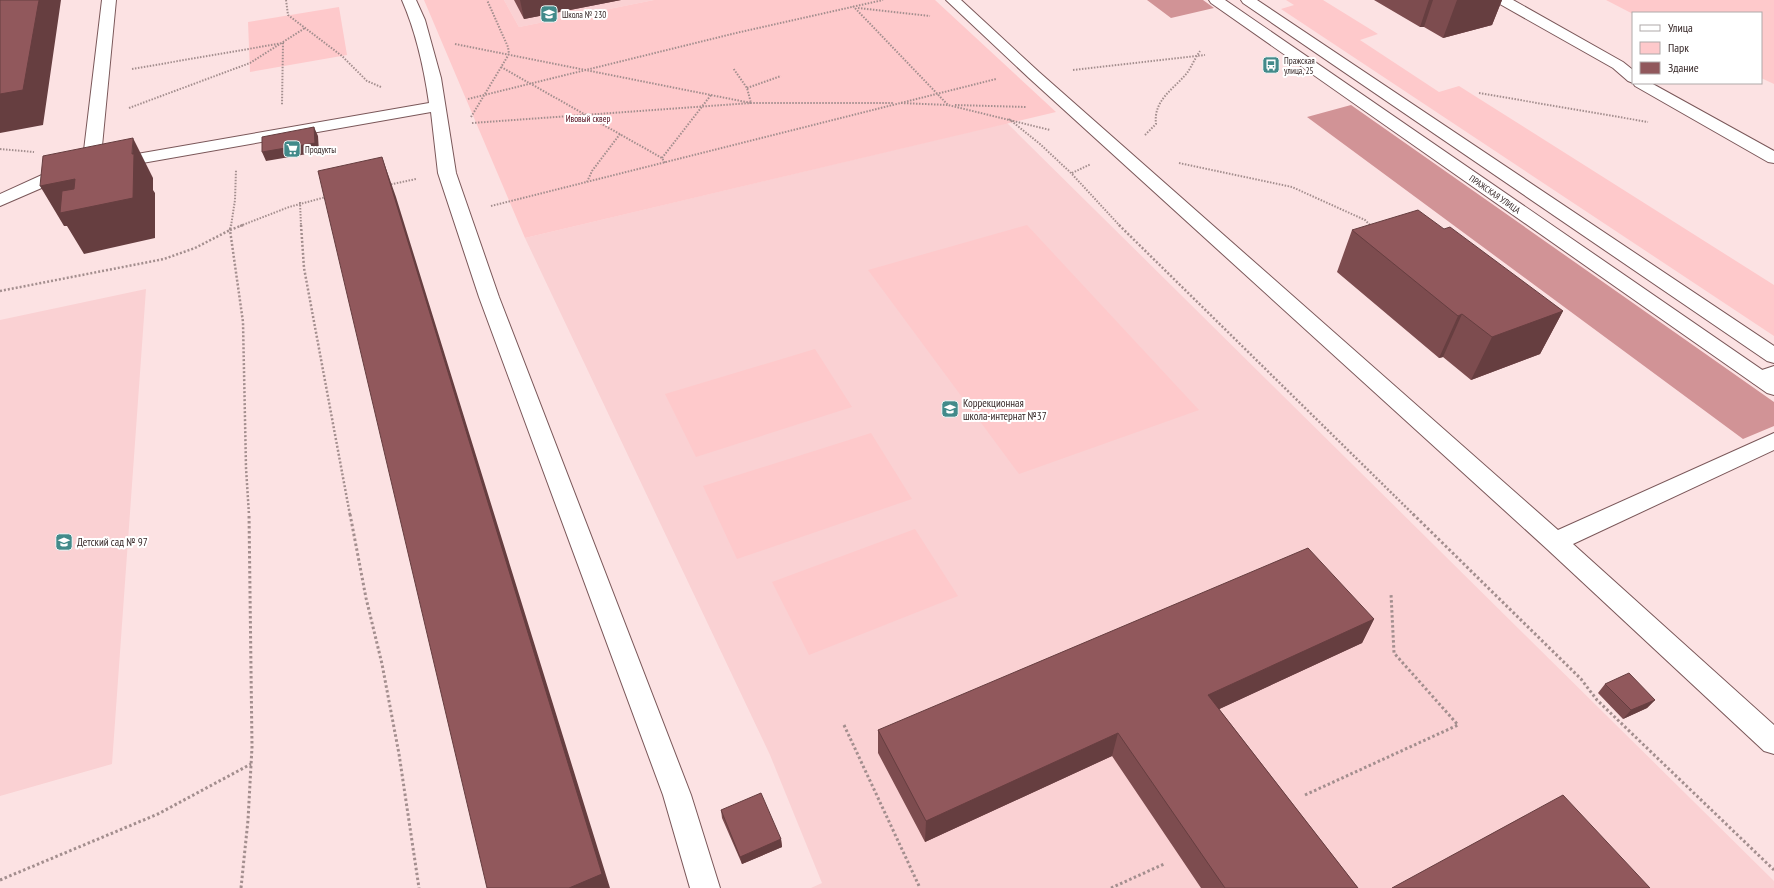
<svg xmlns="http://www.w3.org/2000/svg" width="1774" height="888" font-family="'PT Sans Narrow',sans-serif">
	<rect width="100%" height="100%" fill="#fce2e3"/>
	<!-- built -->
	<path fill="#fad1d3" d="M504,0H654L519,27Z
		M1007,123L1774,881V888H811L822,883L770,755L525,238Z
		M146,289L112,764L0,796V320Z"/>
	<!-- green -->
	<path fill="#fec9cb" d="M424,0H504L519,27L654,0H935L1056,112L525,238Z
		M1286,0H1323L1378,34L1360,40L1439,92L1459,86L1774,285V336L1281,9L1294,5Z
		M1606,0H1774V84L1761,78V13L1633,14Z
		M339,7L347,55L250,72L248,22Z
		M1027,225L1199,410L1019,474L868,270Z
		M815,349L852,407L696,457L665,394Z
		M871,433L912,499L737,559L703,486Z
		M915,529L958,596L809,655L772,582Z"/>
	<!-- forest -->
	<path fill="#d19396" d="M1147,0H1203L1214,8L1171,18Z
		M1351,105L1774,402V426L1743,439L1307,117Z"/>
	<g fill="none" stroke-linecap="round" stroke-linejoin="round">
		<defs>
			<path id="service" d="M102,0H116L100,167L97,171L91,172L85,171L82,167Z
				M402,0H416L425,20L441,78L456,173L499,297L691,795L720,888H690L663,795L479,297L438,173L431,112L114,168L108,167L106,163L108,159L114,158L429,103C424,68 416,32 402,0Z
				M946,0H961L1039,72L1558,530L1774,433V450L1573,544L1774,725V754L1764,751L1547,549L1029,78Z
				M1496,0H1513L1623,62L1633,70V83H1651L1774,151V163L1768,162L1635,86L1633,83L1628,81L1613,68L1498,3Z
				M69,166L75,167L78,171L75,175L67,177L0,206V194L55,169Z
				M1774,366V381L1760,385L1753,383L1750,378L1753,373Z"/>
			<path id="tertiary" d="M1209,0H1225L1774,378V395L1767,393L1211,3Z
				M1241,0H1257L1774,346V363L1767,361L1243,3Z"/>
		</defs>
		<!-- service casing -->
		<use href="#service" stroke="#7a5759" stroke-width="2"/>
		<!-- tertiary casing -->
		<use href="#tertiary" stroke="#7a5759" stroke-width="2"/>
		<!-- path-far2 -->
		<path stroke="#a38e8e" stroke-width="2" stroke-dasharray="1.5 1.5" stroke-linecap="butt" d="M286,0L288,15L342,56L367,81L381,87
			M853,6L948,105L1050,130
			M858,8L930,16
			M455,44L751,103L747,88L733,68
			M501,67L662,158L665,163
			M132,69L283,43L282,105
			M1073,70L1205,55
			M747,88L781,76
			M1479,93L1648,122
			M468,99L736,33L883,0
			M901,103L948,105
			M955,105L1026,107
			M129,108L250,63L305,28
			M471,117L509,54L508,47L487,0
			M1009,119L1040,144L1071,173L1120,226
			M472,123L751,103H894
			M1145,135L1156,124C1153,100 1174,89 1187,73C1192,66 1195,58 1200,51
			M0,149L34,152
			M662,158L711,95
			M1179,163L1292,187L1365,220L1371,226
			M1072,173L1091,164
			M587,182L592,171L620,134
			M388,185L416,179
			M300,202L301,226
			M491,206L996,79
			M231,226L235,200L236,170
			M240,226L289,207L326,197"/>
		<!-- path-far1 -->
		<path stroke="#a38e8e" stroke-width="2.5" stroke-dasharray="2 2" stroke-linecap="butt" d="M243,225L230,230L243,322L246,468L249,515
			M301,225L304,268L350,515
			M1119,225L1414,515
			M1370,225L1372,226
			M0,291L164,259L195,248L230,230L231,225"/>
		<!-- path -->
		<path stroke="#a38e8e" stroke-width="3" stroke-dasharray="2.5 2.5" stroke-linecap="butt" d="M350,514L366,598L382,664L399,754L419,888
			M1413,514L1581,679L1597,700L1774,870
			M844,725L920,888
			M1305,795L1458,725L1394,653L1391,594
			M0,880L158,814L251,764
			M241,888L248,820L252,747L249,514
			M1111,888L1164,864"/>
		<!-- service -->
		<use href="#service" fill="#fff" fill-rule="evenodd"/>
		<!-- tertiary -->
		<use href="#tertiary" fill="#fff" fill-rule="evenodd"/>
	</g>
	<!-- wall -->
	<path fill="#7d4c4f" d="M514,0H621L524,19Z
		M1374,0H1502L1492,25L1443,38L1424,27H1420Z
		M1444,229L1563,311L1540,354L1471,380L1443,357L1439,358L1337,272L1352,230Z
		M1374,619L1362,643L1219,709L1358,888H1201L1112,756L925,842L878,753V730Z
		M1605,684L1655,700L1647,708L1623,719L1598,693Z
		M721,810L781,839L782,847L742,864L722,818Z"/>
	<!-- shaded-wall -->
	<path fill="#663e40" d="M39,0H61L43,125L0,133V94Z
		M520,0H621L524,19Z
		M1429,0H1433L1424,27H1420Z
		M1457,0H1502L1492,25L1443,38Z
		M314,127L318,136L319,152L266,161L262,152Z
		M133,138L153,178V190L155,193V238L84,254L67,226H64L40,186L132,154Z
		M382,157L396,197L610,888H569Z
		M1563,311L1540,354L1471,380L1492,337Z
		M1462,314L1443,357L1439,358L1458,316Z
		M1374,619L1362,643L1200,718L1208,695Z
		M1655,700L1647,708L1623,719L1631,710Z
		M1118,733L1112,756L925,842L926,821Z
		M781,839L782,847L742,864L740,857Z"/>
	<!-- building -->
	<path fill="#91585c" stroke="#663e40" d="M0,0H39L23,90L0,94Z
		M314,127L315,143L262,152V137Z
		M133,138L132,154H134L133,198L60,213L62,191L74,189L75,179L40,186L43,156Z
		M382,157L602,874L569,888H487L318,171Z
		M1418,210L1444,229L1450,227L1563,311L1492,337L1462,314L1458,316L1352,230Z
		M1308,548L1374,619L1208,695L1358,888H1225L1118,733L926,821L878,730Z
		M1629,673L1655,700L1631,710L1605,684Z
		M761,793L781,839L740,857L721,810Z
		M1563,795L1650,888H1392Z"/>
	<!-- icons -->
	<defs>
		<symbol id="school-square" viewBox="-11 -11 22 22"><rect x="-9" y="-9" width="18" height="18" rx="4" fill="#428a8a" stroke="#fff"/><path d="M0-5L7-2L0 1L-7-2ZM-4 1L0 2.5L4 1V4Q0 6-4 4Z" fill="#fff"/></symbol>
		<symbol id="bus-square" viewBox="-11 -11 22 22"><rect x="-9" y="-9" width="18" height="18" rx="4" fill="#428a8a" stroke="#fff"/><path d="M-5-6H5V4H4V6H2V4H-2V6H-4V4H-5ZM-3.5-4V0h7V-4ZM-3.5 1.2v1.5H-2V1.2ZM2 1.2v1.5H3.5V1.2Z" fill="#fff"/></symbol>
		<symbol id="supermarket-square" viewBox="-11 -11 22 22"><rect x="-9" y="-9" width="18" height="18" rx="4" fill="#428a8a" stroke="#fff"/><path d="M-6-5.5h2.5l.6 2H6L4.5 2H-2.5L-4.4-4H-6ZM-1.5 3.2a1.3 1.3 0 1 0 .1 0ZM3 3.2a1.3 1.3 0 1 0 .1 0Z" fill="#fff"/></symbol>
	</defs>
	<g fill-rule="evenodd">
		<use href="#school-square" x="539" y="4" width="20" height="20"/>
		<use href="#bus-square" x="1261" y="55" width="20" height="20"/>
		<use href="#supermarket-square" x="282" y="139" width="20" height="20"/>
		<use href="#school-square" x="940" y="399" width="20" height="20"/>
		<use href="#school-square" x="54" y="532" width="20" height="20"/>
	</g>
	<g text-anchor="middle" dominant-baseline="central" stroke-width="4" stroke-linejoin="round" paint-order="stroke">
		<!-- far-poi labels -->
		<g font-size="9" fill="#362727" stroke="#fff" text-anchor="start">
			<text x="562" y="14">Школа № 230</text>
			<text x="1284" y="60">Пражская<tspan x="1284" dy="10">улица, 25</tspan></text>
			<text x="305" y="149">Продукты</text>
		</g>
		<!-- far-park labels -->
		<g font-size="9" fill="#530919" stroke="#fff">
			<text x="588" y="118">Ивовый сквер</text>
		</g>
		<!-- far-street labels -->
		<g font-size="9" fill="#362727" stroke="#fff">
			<text transform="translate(1495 194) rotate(35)">ПРАЖСКАЯ УЛИЦА</text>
		</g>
		<!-- poi labels -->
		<g font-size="11" fill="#362727" stroke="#fff" text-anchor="start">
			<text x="963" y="403">Коррекционная<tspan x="963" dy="13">школа-интернат №37</tspan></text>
			<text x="77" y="542">Детский сад № 97</text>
		</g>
	</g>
	<!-- legend -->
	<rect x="1632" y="12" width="130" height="72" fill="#ffffff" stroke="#afa9a9"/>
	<rect x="1640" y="25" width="20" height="6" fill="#ffffff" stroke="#afa9a9"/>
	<text x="1668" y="32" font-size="12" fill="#362727">Улица</text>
	<rect x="1640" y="42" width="20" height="12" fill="#fec9cb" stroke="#afa9a9"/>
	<text x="1668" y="52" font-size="12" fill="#362727">Парк</text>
	<rect x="1640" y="62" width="20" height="12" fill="#91585c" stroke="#afa9a9"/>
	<text x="1668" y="72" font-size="12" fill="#362727">Здание</text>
</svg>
